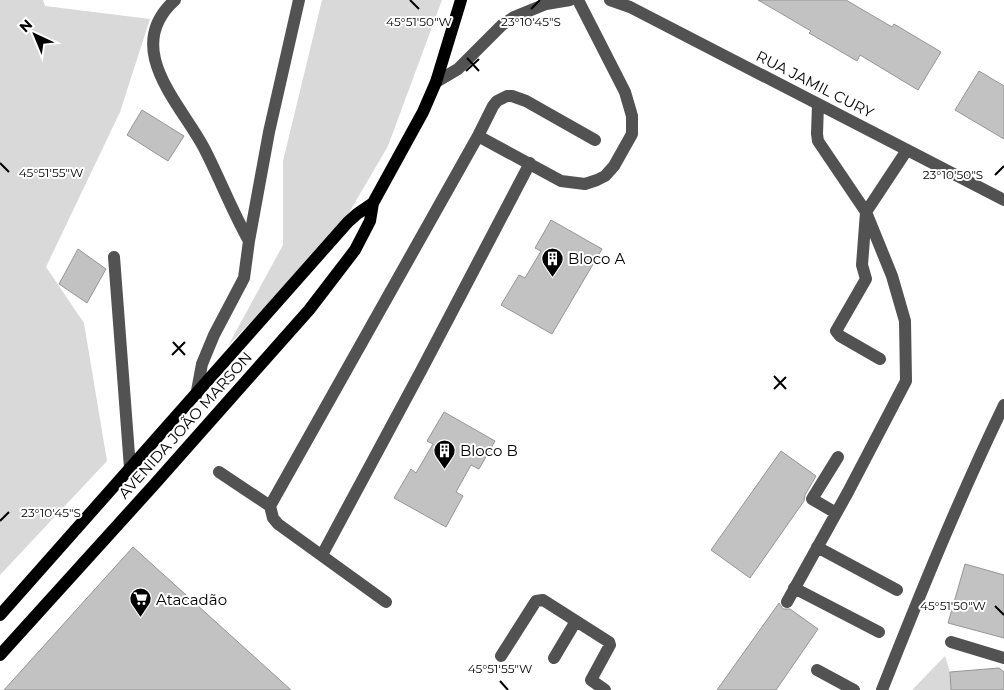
<svg xmlns="http://www.w3.org/2000/svg" width="1004" height="690" font-family="Montserrat,sans-serif">
	<rect width="100%" height="100%" fill="#fff"/>
	<!-- green -->
	<path fill="#d9d9d9" d="M0,0H43L45,6L150,19L120,112L46,267L84,323L107,461L0,575Z
		M322,0H442L388,146L340,228L228,346L283,245V161Z
		M945,656L950,672L951,690H912Z"/>
	<!-- building -->
	<path fill="#c2c2c2" stroke="#969696" d="M758,0H846L892,27L894,24L941,52L918,90L860,55L857,61L809,33L811,31Z
		M979,71L1004,86V139L955,110Z
		M142,110L184,136L168,161L127,135Z
		M551,220L602,249L552,334L501,305L519,275L525,278L541,251L535,248Z
		M78,249L106,269L87,303L59,284Z
		M444,412L495,441L479,469L471,465L456,492L463,496L446,527L394,498L411,469L416,473L433,444L427,441Z
		M781,451L816,476L805,495L804,501L750,578L711,550Z
		M133,547L291,690H4Z
		M965,564L1004,575V638L948,623Z
		M779,603L783,609H790L818,629L776,690H717Z
		M999,668L1004,672V690H951L950,672Z"/>
	<g fill="none" stroke-linecap="round" stroke-linejoin="round">
		<!-- minor -->
		<path stroke="#525252" stroke-width="12" d="M175,0C121,48 181,104 204,148C220,179 232,211 249,241
			M610,0L630,7L1004,200
			M436,82L458,69L502,25L514,17L546,4L570,0
			M478,136L493,106L497,101L507,96H512L526,101L595,140
			M114,257L130,468
			M880,359L840,336L836,331L866,279L862,265L866,212L907,150
			M196,396L202,364L214,335L244,278L249,241L269,132L299,0
			M219,472L270,506L273,518L278,524L386,602
			M270,506L478,136L561,181L585,184L597,180L605,176L614,166L632,134V116L625,92L578,0
			M836,513L812,499L838,457
			M817,547L897,590
			M322,555L422,369L530,163
			M794,588L879,632
			M787,602L848,492L906,381L905,321L892,276L866,212L818,141L817,134L818,104
			M951,642L1004,658
			M501,656L536,601L543,600L609,642L610,645L591,680L605,690
			M554,658L576,621
			M817,670L854,690
			M882,690C920,594 959,498 1004,405"/>
		<!-- major -->
		<path stroke="#000" stroke-width="12" d="M0,615L348,222L357,214L373,203
			M0,655L153,486L309,310L355,250L370,221L373,203L423,112L436,82L461,0"/>
	</g>
	<!-- ticks -->
	<path fill="none" stroke="#000" stroke-width="2" d="M410,0L419,9M531,9L540,0M467,58L479,71M466,71L479,59M0,163L9,172M995,175L1004,166M173,342L185,355M172,355L185,342M774,376L786,389M774,389L786,377M0,521L9,512M995,606L1004,615M500,681L508,690"/>
	<!-- icons -->
	<defs>
		<symbol id="building-pin" viewBox="-11 -11 22 30"><path d="M0 17L-7.5 6A9.5 9.5 0 1 1 7.5 6Z" fill="#000" stroke="#fff"/><path d="M-4-6H4V6H1V3H-1V6H-4ZM-2.5-4.3h1.7v1.8h-1.7ZM.8-4.3h1.7v1.8H.8ZM-2.5-1h1.7V.8h-1.7ZM.8-1h1.7V.8H.8Z" fill="#fff"/></symbol>
		<symbol id="supermarket-pin" viewBox="-11 -11 22 30"><path d="M0 17L-7.5 6A9.5 9.5 0 1 1 7.5 6Z" fill="#000" stroke="#fff"/><path d="M-6-5.5h2.5l.6 2H6L4.5 2H-2.5L-4.4-4H-6ZM-1.5 3.2a1.3 1.3 0 1 0 .1 0ZM3 3.2a1.3 1.3 0 1 0 .1 0Z" fill="#fff"/></symbol>
	</defs>
	<g fill-rule="evenodd">
		<use href="#building-pin" x="540" y="246" width="25" height="34"/>
		<use href="#building-pin" x="432" y="438" width="25" height="34"/>
		<use href="#supermarket-pin" x="128" y="586" width="25" height="34"/>
	</g>
	<g text-anchor="middle" dominant-baseline="central" stroke-width="4" stroke-linejoin="round" paint-order="stroke">
		<!-- street labels -->
		<g font-size="15" fill="#000" stroke="#fff">
			<text transform="translate(815 84) rotate(27)">RUA JAMIL CURY</text>
			<text transform="translate(185 425) rotate(-48)">AVENIDA JOÃO MARSON</text>
		</g>
		<!-- poi labels -->
		<g font-size="15" fill="#000" stroke="#fff" text-anchor="start">
			<text x="568" y="258">Bloco A</text>
			<text x="460" y="450">Bloco B</text>
			<text x="156" y="599">Atacadão</text>
		</g>
	</g>
	<g font-size="12" text-anchor="middle" fill="#000" stroke="#fff" stroke-width="4" stroke-linejoin="round" paint-order="stroke">
		<text x="531" y="26">23°10'45"S</text>
		<text x="419" y="26">45°51'50"W</text>
		<text x="51" y="177">45°51'55"W</text>
		<text x="953" y="179">23°10'50"S</text>
		<text x="51" y="517">23°10'45"S</text>
		<text x="953" y="610">45°51'50"W</text>
		<text x="500" y="673">45°51'55"W</text>
	</g>
	<!-- north arrow -->
	<g transform="translate(35 35) rotate(316)" stroke="#ffffff" stroke-width="4" paint-order="stroke">
	<path d="M0-4L9 19L0 12L-9 19Z" fill="#000000"/>
	<text y="-8" font-size="14" font-weight="bold" text-anchor="middle" fill="#000000">N</text>
	</g>
</svg>
